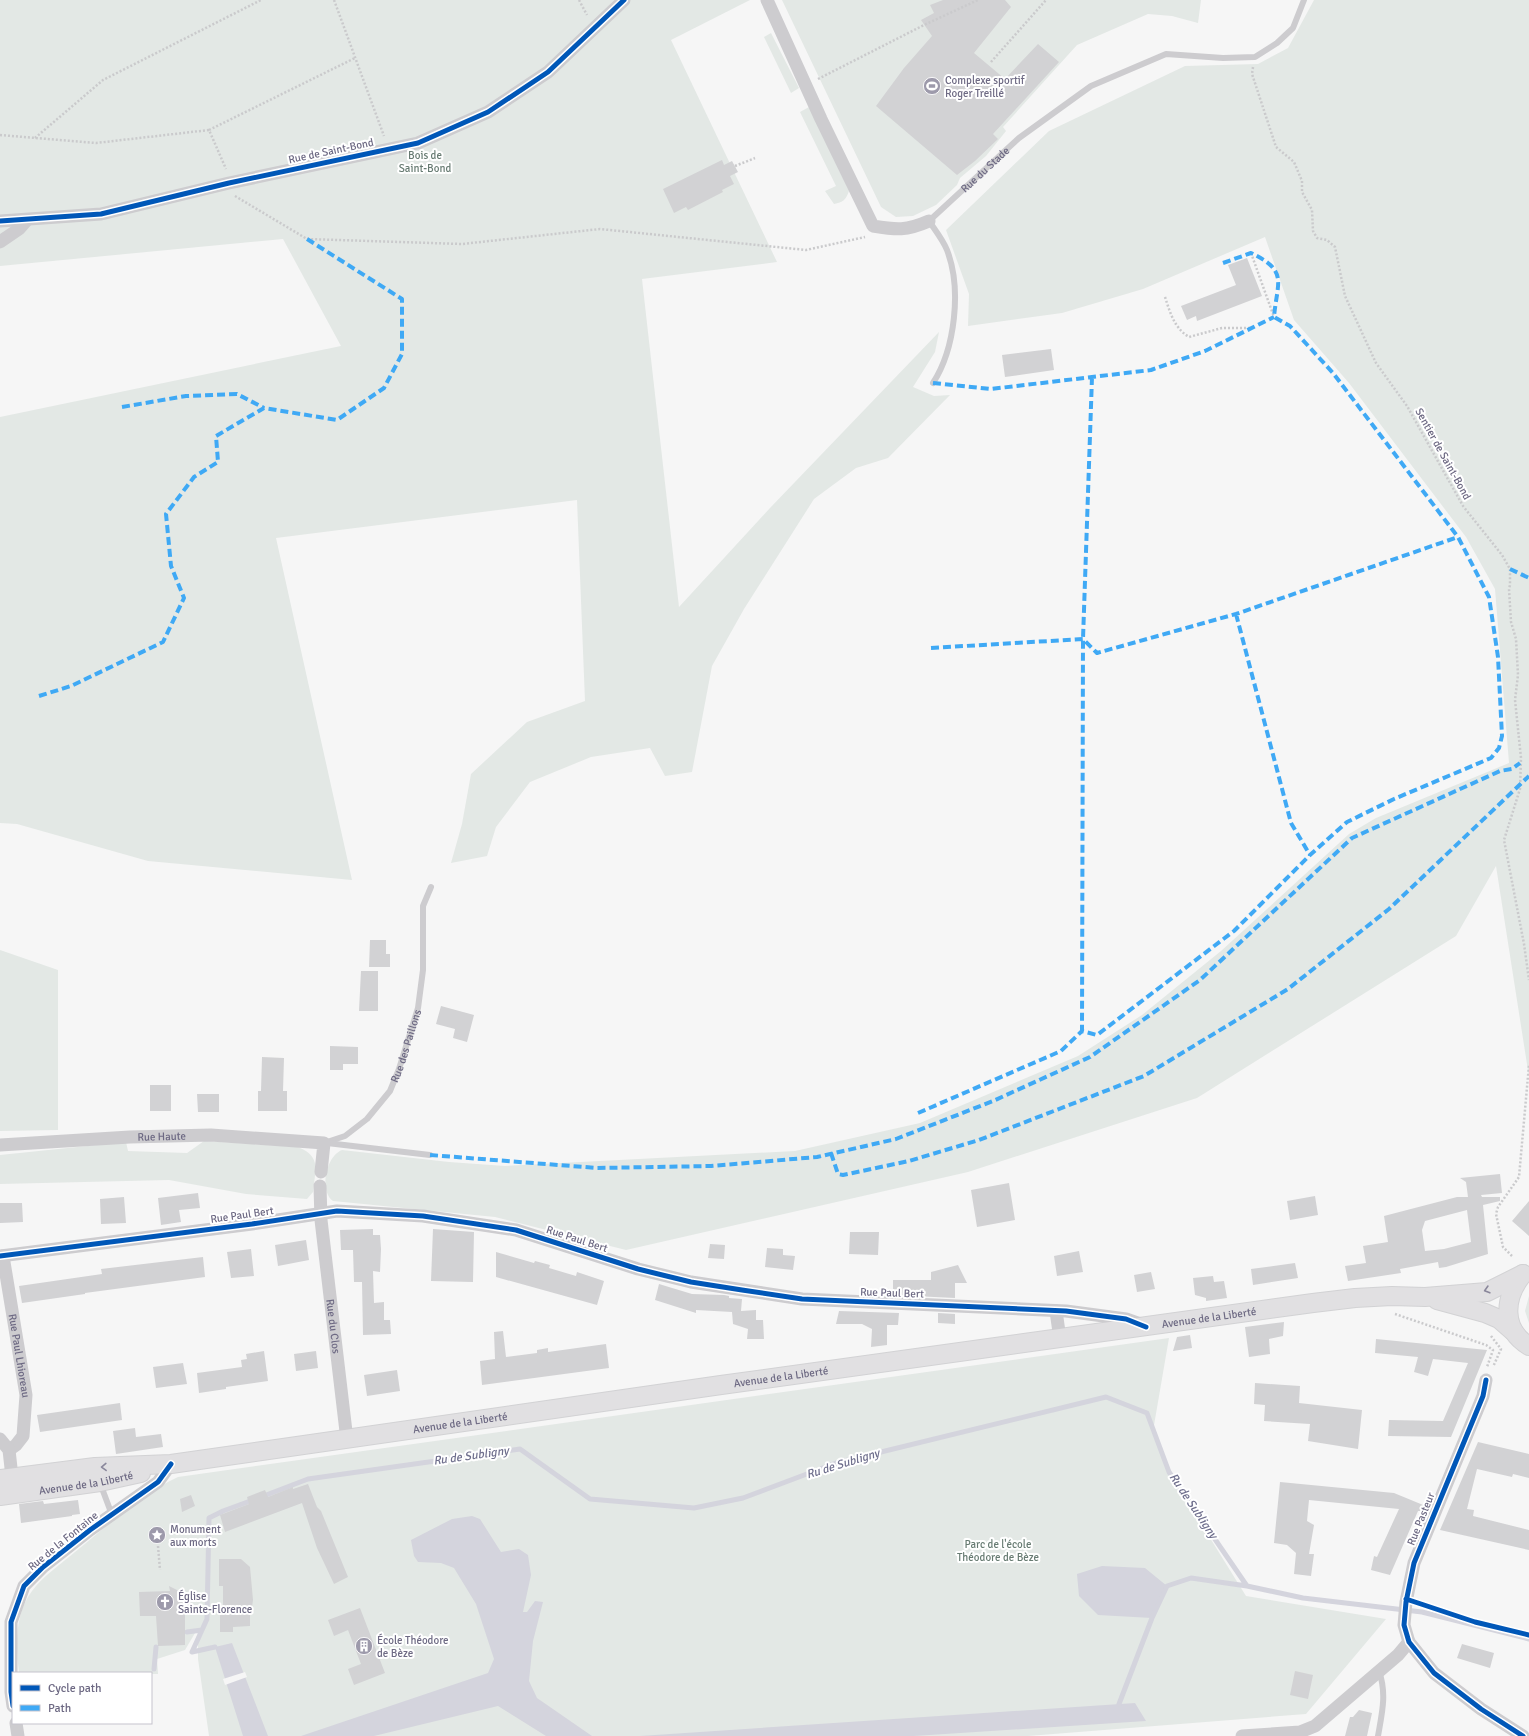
<svg xmlns="http://www.w3.org/2000/svg" width="1529" height="1736" font-family="Signika,sans-serif">
	<rect width="100%" height="100%" fill="#f6f6f6"/>
	<!-- green -->
	<path fill="#e3e8e5" d="M0,0H750L671,40L777,262L642,279L679,607L770,508L939,332L935,352L913,387L934,396L950,395L888,458L856,468L814,499L744,609L712,666L692,772L665,776L650,748L591,757L530,782L496,827L487,856L451,863L462,824L471,774L527,722L585,701L577,500L276,538L352,880L148,861L17,824L0,823V417L341,346L283,239L0,266Z
		M782,0H1201L1198,23L1172,16L1148,14L1077,45L1003,127L1006,131L986,156L960,178L957,185L936,205L913,216L896,217L881,207Z
		M1314,0H1529V1077L1496,866L1456,936L1197,1098L968,1172L626,1250L495,1217L333,1201C319,1191 326,1156 342,1150L449,1162L505,1166L795,1151L920,1123L1078,1056L1142,1015L1221,951L1349,834L1376,818L1509,763L1495,589L1466,537L1349,383L1294,320L1265,237L1143,289L1062,313L968,326L969,294L946,230L1049,131L1185,66L1258,64L1288,48Z
		M771,33L799,88L791,93L764,37Z
		M809,107L849,191C846,200 843,202 834,204L825,191L836,186L800,112Z
		M0,950L58,970V1130L0,1131Z
		M204,1141L298,1147C322,1157 315,1170 313,1192L307,1199L246,1194L169,1180L0,1184V1155L126,1142L128,1151L187,1153Z
		M1529,1296V1323L1525,1311Z
		M1169,1338L1153,1431L1169,1472L1246,1596L1386,1619L1306,1714L1028,1736H209L198,1659V1628L185,1650L157,1659L158,1674L19,1673C16,1646 14,1615 32,1591C43,1576 61,1564 75,1552C107,1526 140,1495 178,1477Z"/>
	<!-- water -->
	<path fill="#d4d4dd" d="M472,1516L480,1519L501,1552L519,1549L528,1555L531,1575L523,1612H527L535,1601L543,1602L533,1641L529,1681L537,1698L592,1736H546L498,1706L374,1736H301L488,1673L494,1659L476,1604L454,1568L441,1563L418,1562L414,1556L411,1540L452,1519Z
		M1102,1566L1145,1568L1167,1586L1152,1618L1098,1615L1079,1596L1077,1574Z
		M232,1643L268,1736H243L215,1647Z
		M1135,1703L1146,1721L914,1736H640Z"/>
	<!-- pier -->
	<path fill="#f6f6f6" d="M245,1672L247,1677L225,1685L223,1679Z"/>
	<g fill="none" stroke-linecap="round" stroke-linejoin="round">
		<!-- stream -->
		<path stroke="#d4d4dd" stroke-width="5" d="M261,1497L308,1479L520,1449L590,1499L694,1508L743,1498L836,1463L1106,1397L1147,1413L1169,1472L1247,1586L1303,1598L1422,1612L1529,1639
			M187,1632L202,1630
			M192,1652L207,1619L209,1518L223,1511L253,1500
			M192,1652L215,1647
			M154,1669L156,1647
			M1119,1704L1152,1618L1167,1586L1191,1578L1247,1586"/>
	</g>
	<!-- building -->
	<path fill="#d2d2d4" fill-rule="evenodd" d="M943,0H1005L1011,7L974,53L1005,79L1038,44L1059,62L993,134L998,139L975,161L957,175L876,106L904,68L932,36L921,20L934,13L930,5Z
		M722,160L724,165L732,161L738,172L730,176L734,184L722,190L723,192L688,210L686,207L674,213L663,189Z
		M1247,258L1262,296L1197,321L1196,316L1187,320L1181,306L1236,285L1228,265Z
		M1051,349L1054,370L1005,377L1002,355Z
		M370,940H386V954H390V967H369Z
		M361,971H378V1011H359Z
		M441,1006L474,1015L467,1042L453,1038L455,1029L436,1024Z
		M330,1046L358,1047V1064H343V1070H330Z
		M262,1057L284,1058L283,1091H287V1111H258V1091H261Z
		M150,1085H171V1111H150Z
		M197,1094H219V1112H198Z
		M1500,1174L1502,1193L1481,1195L1482,1197H1500V1201L1483,1205L1488,1254L1446,1267L1439,1268L1438,1262L1400,1269L1401,1273L1348,1281L1345,1266L1366,1263L1363,1246L1388,1242L1384,1216L1457,1197H1468L1466,1182L1460,1178ZM1467,1210L1471,1242L1444,1249L1425,1251L1422,1230L1425,1221Z
		M1009,1183L1015,1220L977,1227L971,1190Z
		M198,1193L200,1208L179,1210L181,1222L161,1225L158,1198Z
		M1315,1196L1318,1215L1290,1220L1287,1201Z
		M124,1197L126,1223L101,1224L100,1199Z
		M1529,1201V1236L1512,1221Z
		M0,1203H22L23,1222L0,1223Z
		M373,1229V1235H380L381,1249L380,1272L373,1271L374,1303L384,1302V1320H390L391,1334L363,1335L362,1282H354L353,1250H341L340,1230Z
		M433,1229L474,1232L473,1282L431,1281Z
		M850,1232H879L878,1255L849,1254Z
		M306,1240L309,1260L278,1266L275,1245Z
		M710,1244L725,1245L724,1259L708,1258Z
		M767,1248L783,1249V1255L795,1256L793,1270L765,1267Z
		M251,1249L254,1276L231,1278L227,1252Z
		M1079,1251L1083,1272L1057,1276L1054,1256Z
		M496,1252L534,1263L535,1261L550,1265L549,1268L576,1276L577,1272L604,1281L597,1305L496,1277Z
		M203,1257L205,1277L85,1293V1294L22,1303L19,1286L102,1274L101,1269Z
		M1295,1263L1298,1278L1253,1285L1251,1269Z
		M958,1265L967,1283H955V1298L893,1295V1280H931V1272Z
		M1151,1272L1155,1289L1137,1292L1134,1275Z
		M1213,1276L1214,1282L1224,1281L1227,1298L1206,1301V1298L1195,1295L1193,1278Z
		M659,1284L692,1294L724,1295L729,1296V1298L742,1299L741,1311L756,1310V1320H763L764,1339H747L748,1329L733,1324L732,1312L696,1310V1313L655,1300Z
		M839,1311L899,1313L898,1325H887V1345L871,1347L872,1329L862,1324H836Z
		M938,1313L955,1314V1324L938,1323Z
		M1284,1322L1283,1336L1269,1339L1270,1354L1249,1357L1245,1327Z
		M503,1331L506,1357L537,1353V1350L548,1348V1352L606,1344L609,1368L482,1385L480,1361L495,1359L494,1332Z
		M1190,1335L1192,1348L1173,1351L1177,1337Z
		M1376,1339L1487,1350L1451,1437L1388,1436L1389,1420L1443,1421L1468,1363L1433,1359L1428,1376L1414,1372L1418,1357L1375,1353Z
		M264,1351L268,1381L226,1387V1389L199,1393L197,1373L242,1367L241,1360L247,1359L246,1354Z
		M316,1351L318,1368L296,1371L294,1354Z
		M183,1363L187,1384L156,1388L153,1367Z
		M397,1370L400,1391L367,1396L364,1375Z
		M1255,1383L1300,1386L1299,1403L1362,1410L1358,1449L1308,1441L1310,1424L1264,1421L1265,1405L1254,1404Z
		M120,1403L122,1420L40,1432L37,1415Z
		M135,1428L136,1437L161,1434L163,1447L116,1454L113,1431Z
		M1478,1442L1529,1454V1478L1513,1474L1512,1477L1477,1469L1467,1509L1474,1510L1473,1516L1529,1530V1550L1440,1530Z
		M1280,1482L1394,1493L1428,1507L1427,1511H1418L1390,1575L1371,1570L1374,1556L1377,1557L1399,1509L1309,1500L1307,1521L1314,1525L1309,1554H1314L1311,1576L1294,1574L1296,1553L1287,1545L1274,1543Z
		M308,1484L317,1507L321,1511L348,1577L334,1584L317,1548L302,1503L225,1532L220,1515L249,1504L247,1497L265,1490L268,1497L293,1487V1489Z
		M191,1495L195,1506L182,1512L180,1499Z
		M78,1500L80,1514L72,1515V1516L21,1523L19,1504L43,1501L44,1504Z
		M219,1559H241L250,1567L253,1600L252,1607H250V1626L233,1627V1632H220V1615H223V1586H219Z
		M169,1586L191,1597L190,1608L185,1612V1645L158,1646L156,1616H140L139,1592L170,1591Z
		M360,1608L385,1673L354,1685L348,1669L361,1664L348,1630L334,1636L328,1620Z
		M1462,1644L1494,1653L1490,1668L1457,1658Z
		M1295,1671L1313,1675L1308,1699L1290,1695Z
		M1359,1710L1372,1713L1367,1736H1345L1350,1717H1353Z"/>
	<g fill="none" stroke-linecap="round" stroke-linejoin="round">
		<defs>
			<g id="secondary">
				<path d="M1523,1274C1504,1297 1501,1329 1529,1346"/>
				<path d="M1437,1300L1485,1313L1499,1319L1515,1333"/>
				<path id="s6" d="M0,1479L95,1467L171,1464L721,1385L1313,1303L1355,1298L1392,1296L1425,1297L1487,1292L1523,1274"/>
				<path id="s7" d="M0,1496L100,1482L141,1473"/>
			</g>
		</defs>
		<!-- secondary casing -->
		<use href="#secondary" stroke="#d2d2d4" stroke-width="20"/>
		<!-- path -->
		<path stroke="#cacacc" stroke-width="2.5" stroke-dasharray="2 2" stroke-linecap="butt" d="M334,0L384,136
			M579,0L587,15
			M991,62L1046,0
			M1253,67L1252,74L1276,147L1294,162L1302,181V192L1312,210L1313,231L1317,238L1327,240L1335,247L1345,296L1376,363L1407,406L1463,506L1502,555L1510,569V585L1509,589L1511,622L1516,639L1518,675L1515,700L1521,758L1520,789L1504,840L1524,944L1529,980
			M818,79L924,25L978,0
			M209,130L355,58
			M0,135L96,143L209,130L226,169
			M35,138L103,80L261,0
			M735,166L755,158
			M235,196L307,239L462,244L600,229L806,250L865,237
			M1251,253L1274,317
			M1165,297C1170,312 1174,328 1189,337L1222,328H1251
			M1512,1256L1503,1247L1496,1214L1498,1207L1519,1177L1529,1065
			M1395,1314L1486,1345L1493,1350L1487,1367
			M1491,1336L1501,1349L1493,1367
			M158,1546L160,1570"/>
		<!-- lane -->
		<g stroke="#cdcccf" stroke-width="6">
			<path id="s1" d="M933,383C955,349 962,289 947,250C943,240 935,230 929,221L1019,138L1091,86L1166,54L1223,58L1255,57L1277,43L1293,28L1304,0"/>
			<path id="s2" d="M324,1143L345,1136L367,1119L390,1091L399,1069L418,1008L423,970V906L431,887"/>
			<path d="M327,1143L430,1155"/>
			<path d="M100,1483L112,1515"/>
			<path d="M1378,1736C1382,1713 1387,1694 1379,1671"/>
		</g>
		<!-- street -->
		<g stroke="#cdcccf" stroke-width="13">
			<path d="M767,0L821,119L873,226C897,230 906,231 929,221"/>
			<path d="M0,221L101,214L229,183L418,143L488,112L548,72L624,0"/>
			<path d="M0,242L19,229L26,221"/>
			<path id="s3" d="M0,1145L130,1137L211,1135L324,1143L321,1172"/>
			<path id="s4" d="M320,1186L321,1220L347,1440"/>
			<path d="M0,1256L252,1224L337,1211L423,1216L516,1230L638,1269L691,1282L802,1299L1066,1311L1126,1319L1143,1325"/>
			<path id="s5" d="M3,1256L26,1395L23,1436L16,1445L9,1450"/>
			<path d="M1056,1311L1060,1339"/>
			<path d="M1486,1380L1483,1396L1414,1563L1406,1602L1404,1625L1409,1642L1434,1673L1481,1709L1523,1736"/>
			<path d="M0,1439L9,1450L12,1477"/>
			<path d="M13,1706L11,1692V1622L24,1586L43,1567L90,1530L158,1482L171,1464"/>
			<path d="M16,1723L18,1736"/>
			<path d="M1242,1736L1300,1732L1315,1726L1398,1655L1409,1642"/>
		</g>
		<!-- secondary -->
		<use href="#secondary" stroke="#e1e0e2" stroke-width="18"/>
		<!-- quiet -->
		<path stroke="#3fa9f5" stroke-width="4" stroke-dasharray="8 4" stroke-linecap="butt" d="M1223,263L1251,253C1289,271 1277,282 1274,317
			M1092,377L1083,639L1082,1031L1097,1035L1234,931L1310,855L1347,822L1394,799L1491,758L1499,748L1502,736L1498,657L1489,597L1458,537L1333,373L1290,326L1274,317
			M933,383L991,389L1151,370L1205,351L1274,317
			M122,407L186,396L237,394L264,408
			M1510,569L1529,578
			M1236,614L1291,823L1310,855
			M931,648L1083,639L1097,653L1236,614L1458,537
			M39,696L71,686L163,642L184,598L171,566L166,514L194,477L218,462L216,436L264,408L337,420L384,388L402,354V299L307,239
			M918,1113L1061,1051L1082,1031
			M831,1153L838,1174L843,1175L909,1161L979,1140L1144,1076L1288,989L1389,909L1529,776
			M430,1155L597,1168L711,1166L817,1157L896,1139L993,1101L1090,1057L1200,980L1352,838L1500,771L1512,769L1520,763"/>
		<defs>
			<path id="cycleway" d="M0,221L101,214L229,183L418,143L488,112L548,72L624,0
				M0,1256L252,1224L337,1211L423,1216L516,1230L638,1269L691,1282L742,1290L802,1299L1066,1311L1126,1319L1146,1327
				M1486,1380L1483,1396L1414,1563L1406,1602L1404,1625L1409,1642L1434,1673L1481,1709L1523,1736
				M1406,1599L1475,1622L1529,1635
				M13,1706L11,1692V1622L24,1586L43,1567L90,1530L158,1482L171,1464"/>
		</defs>
		<!-- cycleway casing -->
		<use href="#cycleway" stroke="#fff" stroke-width="8"/>
		<!-- cycleway -->
		<use href="#cycleway" stroke="#0057b8" stroke-width="5"/>
	</g>
	<!-- one-way arrows -->
	<defs><path id="oneway-chevron" d="M-2-3.5L2.5 0L-2 3.5" fill="none" stroke-width="1.6" stroke-linecap="round" stroke-linejoin="round"/></defs>
	<g stroke="#8a879b">
		<use href="#oneway-chevron" transform="translate(1487 1290) rotate(164)"/>
		<use href="#oneway-chevron" transform="translate(104 1467) rotate(178)"/>
	</g>
	<!-- icons -->
	<defs>
		<symbol id="stadium-disc" viewBox="-11 -11 22 22"><circle r="9.5" fill="#9d9aab" stroke="#fff"/><path d="M0-5a6.5 5 0 1 0 0 10a6.5 5 0 1 0 0-10ZM-3.5-1.8h7v3.6h-7Z" fill="#fff"/></symbol>
		<symbol id="sight-disc" viewBox="-11 -11 22 22"><circle r="9.5" fill="#9d9aab" stroke="#fff"/><path d="M0-6L1.8-2.2L6-1.7L2.9 1.2L3.7 5.4L0 3.3L-3.7 5.4L-2.9 1.2L-6-1.7L-1.8-2.2Z" fill="#fff"/></symbol>
		<symbol id="church-disc" viewBox="-11 -11 22 22"><circle r="9.5" fill="#9d9aab" stroke="#fff"/><path d="M-1.2-6h2.4v3.5h3.3v2.4h-3.3V6h-2.4V-.1h-3.3v-2.4h3.3Z" fill="#fff"/></symbol>
		<symbol id="building-disc" viewBox="-11 -11 22 22"><circle r="9.5" fill="#9d9aab" stroke="#fff"/><path d="M-4-6H4V6H1V3H-1V6H-4ZM-2.5-4.3h1.7v1.8h-1.7ZM.8-4.3h1.7v1.8H.8ZM-2.5-1h1.7V.8h-1.7ZM.8-1h1.7V.8H.8Z" fill="#fff"/></symbol>
	</defs>
	<g fill-rule="evenodd">
		<use href="#stadium-disc" x="922" y="76" width="20" height="20"/>
		<use href="#sight-disc" x="147" y="1525" width="20" height="20"/>
		<use href="#church-disc" x="155" y="1592" width="20" height="20"/>
		<use href="#building-disc" x="354" y="1636" width="20" height="20"/>
	</g>
	<g text-anchor="middle" dominant-baseline="central" stroke-width="4" stroke-linejoin="round" paint-order="stroke">
		<!-- poi labels -->
		<g font-size="11" fill="#6d6983" stroke="#fff" text-anchor="start">
			<text x="945" y="80">Complexe sportif<tspan x="945" dy="13">Roger Treillé</tspan></text>
			<text x="170" y="1529">Monument<tspan x="170" dy="13">aux morts</tspan></text>
			<text x="178" y="1596">Église<tspan x="178" dy="13">Sainte-Florence</tspan></text>
			<text x="377" y="1640">École Théodore<tspan x="377" dy="13">de Bèze</tspan></text>
		</g>
		<!-- street labels -->
		<g font-size="11" fill="#6d6983" stroke="#fff">
			<text transform="translate(331 151) rotate(-12)">Rue de Saint-Bond</text>
			<text stroke="none"><textPath href="#s1" startOffset="248">Rue du Stade</textPath></text>
			<text transform="translate(1443 454) rotate(61)">Sentier de Saint-Bond</text>
			<text stroke="none"><textPath href="#s2" startOffset="134">Rue des Paillons</textPath></text>
			<text stroke="none"><textPath href="#s3" startOffset="162">Rue Haute</textPath></text>
			<text transform="translate(242 1215) rotate(-8)">Rue Paul Bert</text>
			<text transform="translate(577 1239) rotate(18)">Rue Paul Bert</text>
			<text transform="translate(892 1293) rotate(2)">Rue Paul Bert</text>
			<text stroke="none"><textPath href="#s6" startOffset="1220">Avenue de la Liberté</textPath></text>
			<text stroke="none"><textPath href="#s4" startOffset="141">Rue du Clos</textPath></text>
			<text stroke="none"><textPath href="#s5" startOffset="101">Rue Paul Lhioreau</textPath></text>
			<text stroke="none"><textPath href="#s6" startOffset="788">Avenue de la Liberté</textPath></text>
			<text stroke="none"><textPath href="#s6" startOffset="464">Avenue de la Liberté</textPath></text>
			<text stroke="none"><textPath href="#s7" startOffset="87">Avenue de la Liberté</textPath></text>
			<text transform="translate(1421 1519) rotate(-68)">Rue Pasteur</text>
			<text transform="translate(63 1541) rotate(-39)">Rue de la Fontaine</text>
		</g>
		<!-- park labels -->
		<g font-size="11" fill="#677b72" stroke="#fff">
			<text x="425" y="155">Bois de<tspan x="425" dy="13">Saint-Bond</tspan></text>
			<text x="998" y="1544">Parc de l'école<tspan x="998" dy="13">Théodore de Bèze</tspan></text>
		</g>
		<!-- water labels -->
		<g font-size="12" font-style="italic" fill="#6f6f8d" stroke="#fff">
			<text transform="translate(471 1456) rotate(-8)">Ru de Subligny</text>
			<text transform="translate(843 1464) rotate(-17)">Ru de Subligny</text>
			<text transform="translate(1193 1506) rotate(56)">Ru de Subligny</text>
		</g>
	</g>
	<!-- legend -->
	<rect x="12" y="1672" width="140" height="52" fill="#ffffff" stroke="#c5c3cd"/>
	<rect x="20" y="1685" width="20" height="6" fill="#0057b8" stroke="#c5c3cd"/>
	<text x="48" y="1692" font-size="12" fill="#6d6983">Cycle path</text>
	<rect x="20" y="1705" width="20" height="6" fill="#3fa9f5" stroke="#c5c3cd"/>
	<text x="48" y="1712" font-size="12" fill="#6d6983">Path</text>
</svg>
